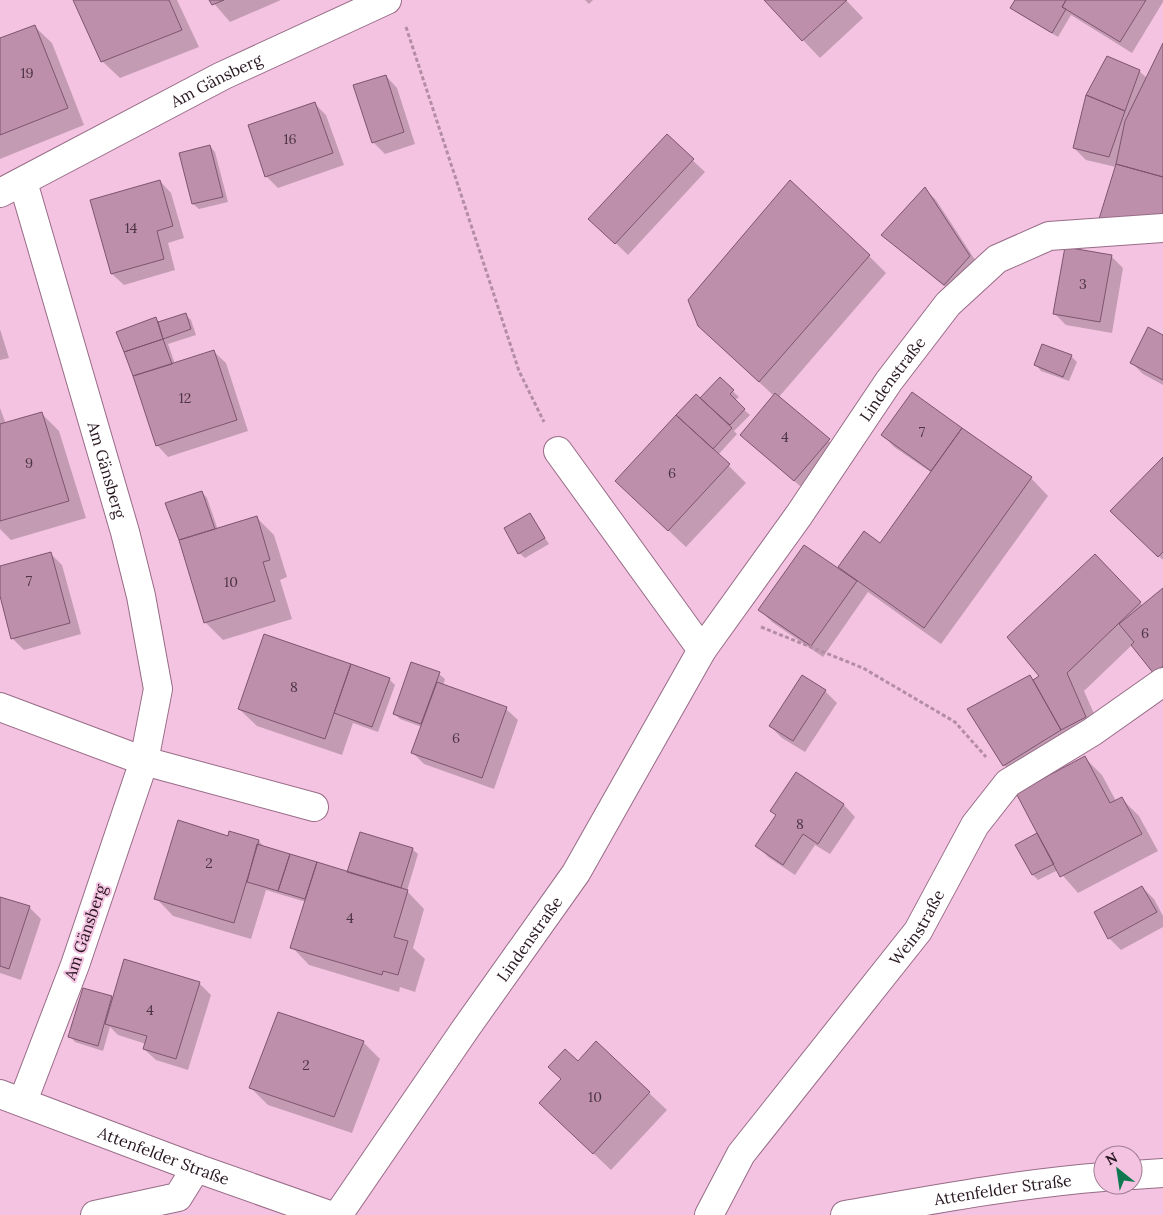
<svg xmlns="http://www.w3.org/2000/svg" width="1163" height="1215" font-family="Lora,serif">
	<rect width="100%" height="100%" fill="#f4c3e1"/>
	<!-- shadow -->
	<path fill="#0003" d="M74,0H177L199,47L120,78L102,61Z
		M211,0H281L230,22Z
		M585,0H593L589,4Z
		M765,0H846L863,18L820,58Z
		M1017,0H1163V2L1132,53L1071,15L1058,37L1018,13L1012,8Z
		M34,26L52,43L84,125L0,159V39Z
		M1163,44L1116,167L1086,160L1074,148L1139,71L1147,78Z
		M386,76L397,88L415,144L385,154L373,142Z
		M314,103L326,115L344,165L278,188L266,176Z
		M667,136L705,172L628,255L602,230Z
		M210,146L215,152L228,202L199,209L193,204Z
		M160,181L171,193L184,238L168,243L175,270L124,285L112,274Z
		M925,189L936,200L981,269L956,296L883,235Z
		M869,256L886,273L778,398L841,452L807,492L741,435L774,396L717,343Z
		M1111,256L1123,268L1112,333L1066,325L1055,314Z
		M185,314L191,320L196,335L168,344L175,364L214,352L226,363L248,431L168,457L157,445L156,319L160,323Z
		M0,329L9,358L0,360Z
		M1163,337V385L1143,374L1131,362Z
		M1071,356L1077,362L1069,381L1041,371L1036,365Z
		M720,379L739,397L734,401L750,415L734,431L737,434L718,455L746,483L686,547L616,481Z
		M912,394L1031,478L1048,496L941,644L868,592L823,657L772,622L760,610L844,573L840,567L881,545L932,473L894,447L883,435Z
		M0,408L6,424L42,414L59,431L86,518L11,540L0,529Z
		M1163,459V560L1129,528Z
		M202,492L207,498L218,530L257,518L274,535L287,577L280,580L292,619L223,640L206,623L180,540Z
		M530,515L549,544L525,558L519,553Z
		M51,554L62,565L81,634L24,650L12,638L0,591V567Z
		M1112,573L1143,606L1163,590V681L1132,645L1084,691L1103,734L1016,777L1004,765L1030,677L1034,681L1041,676Z
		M439,674L445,679L443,686L506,709L518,720L494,789L424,764L412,752L422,727L400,719L394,713Z
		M389,679L395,685L378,732L353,723L342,755L257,726L239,709Z
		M825,691L837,703L805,752L782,738L770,726Z
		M1085,758L1102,775L1116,801L1122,799L1139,816L1158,851L1078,893L1058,870L1038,880L1033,875Z
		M796,774L844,805L855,817L830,854L815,845L795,875L768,857L757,845L777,816Z
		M230,833L259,841L265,848L348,873L412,849L418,854L407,891L424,909L413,948L425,959L415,992L400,987L399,992L309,965L292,947L306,902L266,890L251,939L173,916L156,898L229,837Z
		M1142,887L1154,899L1163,916V927L1121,950L1109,938Z
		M0,898L29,907L41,919L21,980L0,973Z
		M199,983L211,995L188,1070L156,1060L144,1049L146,1044L118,1035L110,1027L103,1051L75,1042L70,1036L84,990L113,999Z
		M363,1042L380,1059L352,1133L268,1105L251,1088Z
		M596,1043L667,1110L611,1170L558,1120L578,1063Z"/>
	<!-- building -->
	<path fill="#bd8fab" stroke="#7e546f" d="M73,0H169L182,30L101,62Z
		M209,0H224L212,5Z
		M764,0H847L802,41Z
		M1015,0H1066L1062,7L1066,9L1052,33L1010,8Z
		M1066,0H1146L1120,42L1062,7Z
		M35,25L68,108L0,135V38Z
		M1163,43V177L1116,164L1125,121Z
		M1107,56L1140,70L1125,111L1086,95Z
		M386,75L404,132L372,143L353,85Z
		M1086,95L1125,111L1109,157L1073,148Z
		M315,102L333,153L265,177L248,125Z
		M667,134L694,159L615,244L588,219Z
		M210,145L223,197L192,204L179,153Z
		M1116,164L1163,177V216L1099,219Z
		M160,180L173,226L157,231L164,259L111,274L90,200Z
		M790,180L870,255L759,382L698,326L688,300Z
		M925,187L970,256L944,285L881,235Z
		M1065,247L1112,255L1100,322L1053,314Z
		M186,313L191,329L163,339L158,322Z
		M156,317L163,339L124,352L116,332Z
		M1148,327L1163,335V380L1130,363Z
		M163,339L172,364L133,376L124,352Z
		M1042,344L1072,355L1063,377L1034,365Z
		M214,350L237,420L156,446L133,376Z
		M720,377L734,390L730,394L745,409L730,425L700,398Z
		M912,392L962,428L931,471L881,435Z
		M775,393L830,439L794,481L740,435Z
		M696,394L732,428L713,449L676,415Z
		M42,412L69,501L0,521V424Z
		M676,415L730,464L668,531L615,481Z
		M962,428L1032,477L924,628L838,567L864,531L880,543Z
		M1163,457V552L1158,557L1110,511Z
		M202,491L215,529L179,540L165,503Z
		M530,513L545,538L518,554L504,528Z
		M257,516L270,560L263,562L275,601L204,623L179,540Z
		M804,545L857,581L811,646L758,610Z
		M51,552L70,623L11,639L0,596V566Z
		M1095,554L1141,602L1067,673L1086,717L1061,730L1033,680L1039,676L1007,637Z
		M1163,588V666L1154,674L1131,645L1134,642L1119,624Z
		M264,634L351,664L325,739L238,709Z
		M411,662L440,672L421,724L393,714Z
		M351,664L390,678L372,727L334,713Z
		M802,675L826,690L793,741L769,726Z
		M1030,675L1061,730L1003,766L967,709Z
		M437,682L507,707L482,778L411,753Z
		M1085,756L1110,803L1122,797L1142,834L1060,877L1016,793Z
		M796,772L844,804L818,844L803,834L783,865L755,846L776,815L770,811Z
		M178,820L228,836L229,831L259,840L234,923L154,899Z
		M360,832L413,848L401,888L347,872Z
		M1037,833L1054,864L1032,875L1015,845Z
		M257,844L290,854L278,891L247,882Z
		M290,854L317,862L305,899L278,891Z
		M317,862L408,890L394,937L408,941L398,975L383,971L382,975L290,948Z
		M1142,886L1157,912L1108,939L1094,912Z
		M0,897L30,906L9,969L0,966Z
		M124,959L200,982L176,1059L143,1049L147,1036L105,1024Z
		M83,988L112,996L98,1046L68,1037Z
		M278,1012L364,1041L334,1117L249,1088Z
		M596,1041L650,1092L593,1154L539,1103L561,1079L548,1067L565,1049L578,1061Z"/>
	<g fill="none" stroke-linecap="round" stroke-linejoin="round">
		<defs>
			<g id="street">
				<path id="s1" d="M23,182L125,532L141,596L158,689L144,761L314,807"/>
				<path id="s2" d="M0,193L222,76L387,0"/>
				<path d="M558,451L702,650"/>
				<path d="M0,707L144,761L75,965L23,1101"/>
				<path d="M95,1215L178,1197L196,1168"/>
				<path id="s3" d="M338,1215L466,1028L576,873L702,650L799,515L889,381L948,304L997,259L1049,236L1163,228"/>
				<path id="s4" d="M709,1215L741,1154L918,931L975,825L1008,783L1092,732L1163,682"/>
			</g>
			<g id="secondary">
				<path id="s5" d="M0,1094L196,1168L329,1215"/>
				<path d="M1133,1175L1163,1173"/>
				<path id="s6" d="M845,1215C931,1200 1016,1184 1103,1177"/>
			</g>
		</defs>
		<!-- street casing -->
		<use href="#street" stroke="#976c87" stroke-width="30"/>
		<!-- secondary casing -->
		<use href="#secondary" stroke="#976c87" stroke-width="30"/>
		<!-- path -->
		<path stroke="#b48da5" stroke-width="3" stroke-dasharray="4 2.5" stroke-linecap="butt" d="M406,27L519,371L544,422
			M761,627L863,668L955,722L986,757"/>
		<!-- street -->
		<use href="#street" stroke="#fff" stroke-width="28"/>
		<!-- secondary -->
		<use href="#secondary" stroke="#fff" stroke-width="28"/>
	</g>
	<g text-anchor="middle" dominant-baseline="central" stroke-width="4" stroke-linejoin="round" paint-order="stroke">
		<!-- number labels -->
		<g font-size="14" fill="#4d3444">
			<text x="27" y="73">19</text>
			<text x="290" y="139">16</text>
			<text x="131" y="228">14</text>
			<text x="1083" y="284">3</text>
			<text x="185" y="398">12</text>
			<text x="922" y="432">7</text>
			<text x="785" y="437">4</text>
			<text x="29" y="463">9</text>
			<text x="672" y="473">6</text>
			<text x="29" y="581">7</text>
			<text x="231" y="582">10</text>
			<text x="1145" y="633">6</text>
			<text x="294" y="687">8</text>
			<text x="456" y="738">6</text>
			<text x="800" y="824">8</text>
			<text x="209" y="863">2</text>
			<text x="350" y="918">4</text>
			<text x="150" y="1010">4</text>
			<text x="306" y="1065">2</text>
			<text x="595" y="1097">10</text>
		</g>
		<!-- street labels -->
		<g font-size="16" fill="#281621" stroke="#f4c3e1">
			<text stroke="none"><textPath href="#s2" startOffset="244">Am Gänsberg</textPath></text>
			<text stroke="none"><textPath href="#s3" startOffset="1004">Lindenstraße</textPath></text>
			<text stroke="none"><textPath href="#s1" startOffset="300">Am Gänsberg</textPath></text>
			<text stroke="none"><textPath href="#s4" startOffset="356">Weinstraße</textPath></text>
			<text transform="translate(85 932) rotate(-71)">Am Gänsberg</text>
			<text stroke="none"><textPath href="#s3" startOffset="336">Lindenstraße</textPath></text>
			<text stroke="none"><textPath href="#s5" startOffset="175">Attenfelder Straße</textPath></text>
			<text stroke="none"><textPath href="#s6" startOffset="160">Attenfelder Straße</textPath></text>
		</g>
	</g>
	<!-- north arrow -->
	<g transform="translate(1118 1170) rotate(330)"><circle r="24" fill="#f4c3e1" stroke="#a27e94"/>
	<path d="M0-4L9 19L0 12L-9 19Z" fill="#0f7851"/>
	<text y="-8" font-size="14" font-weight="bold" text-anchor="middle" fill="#281621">N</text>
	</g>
</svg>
